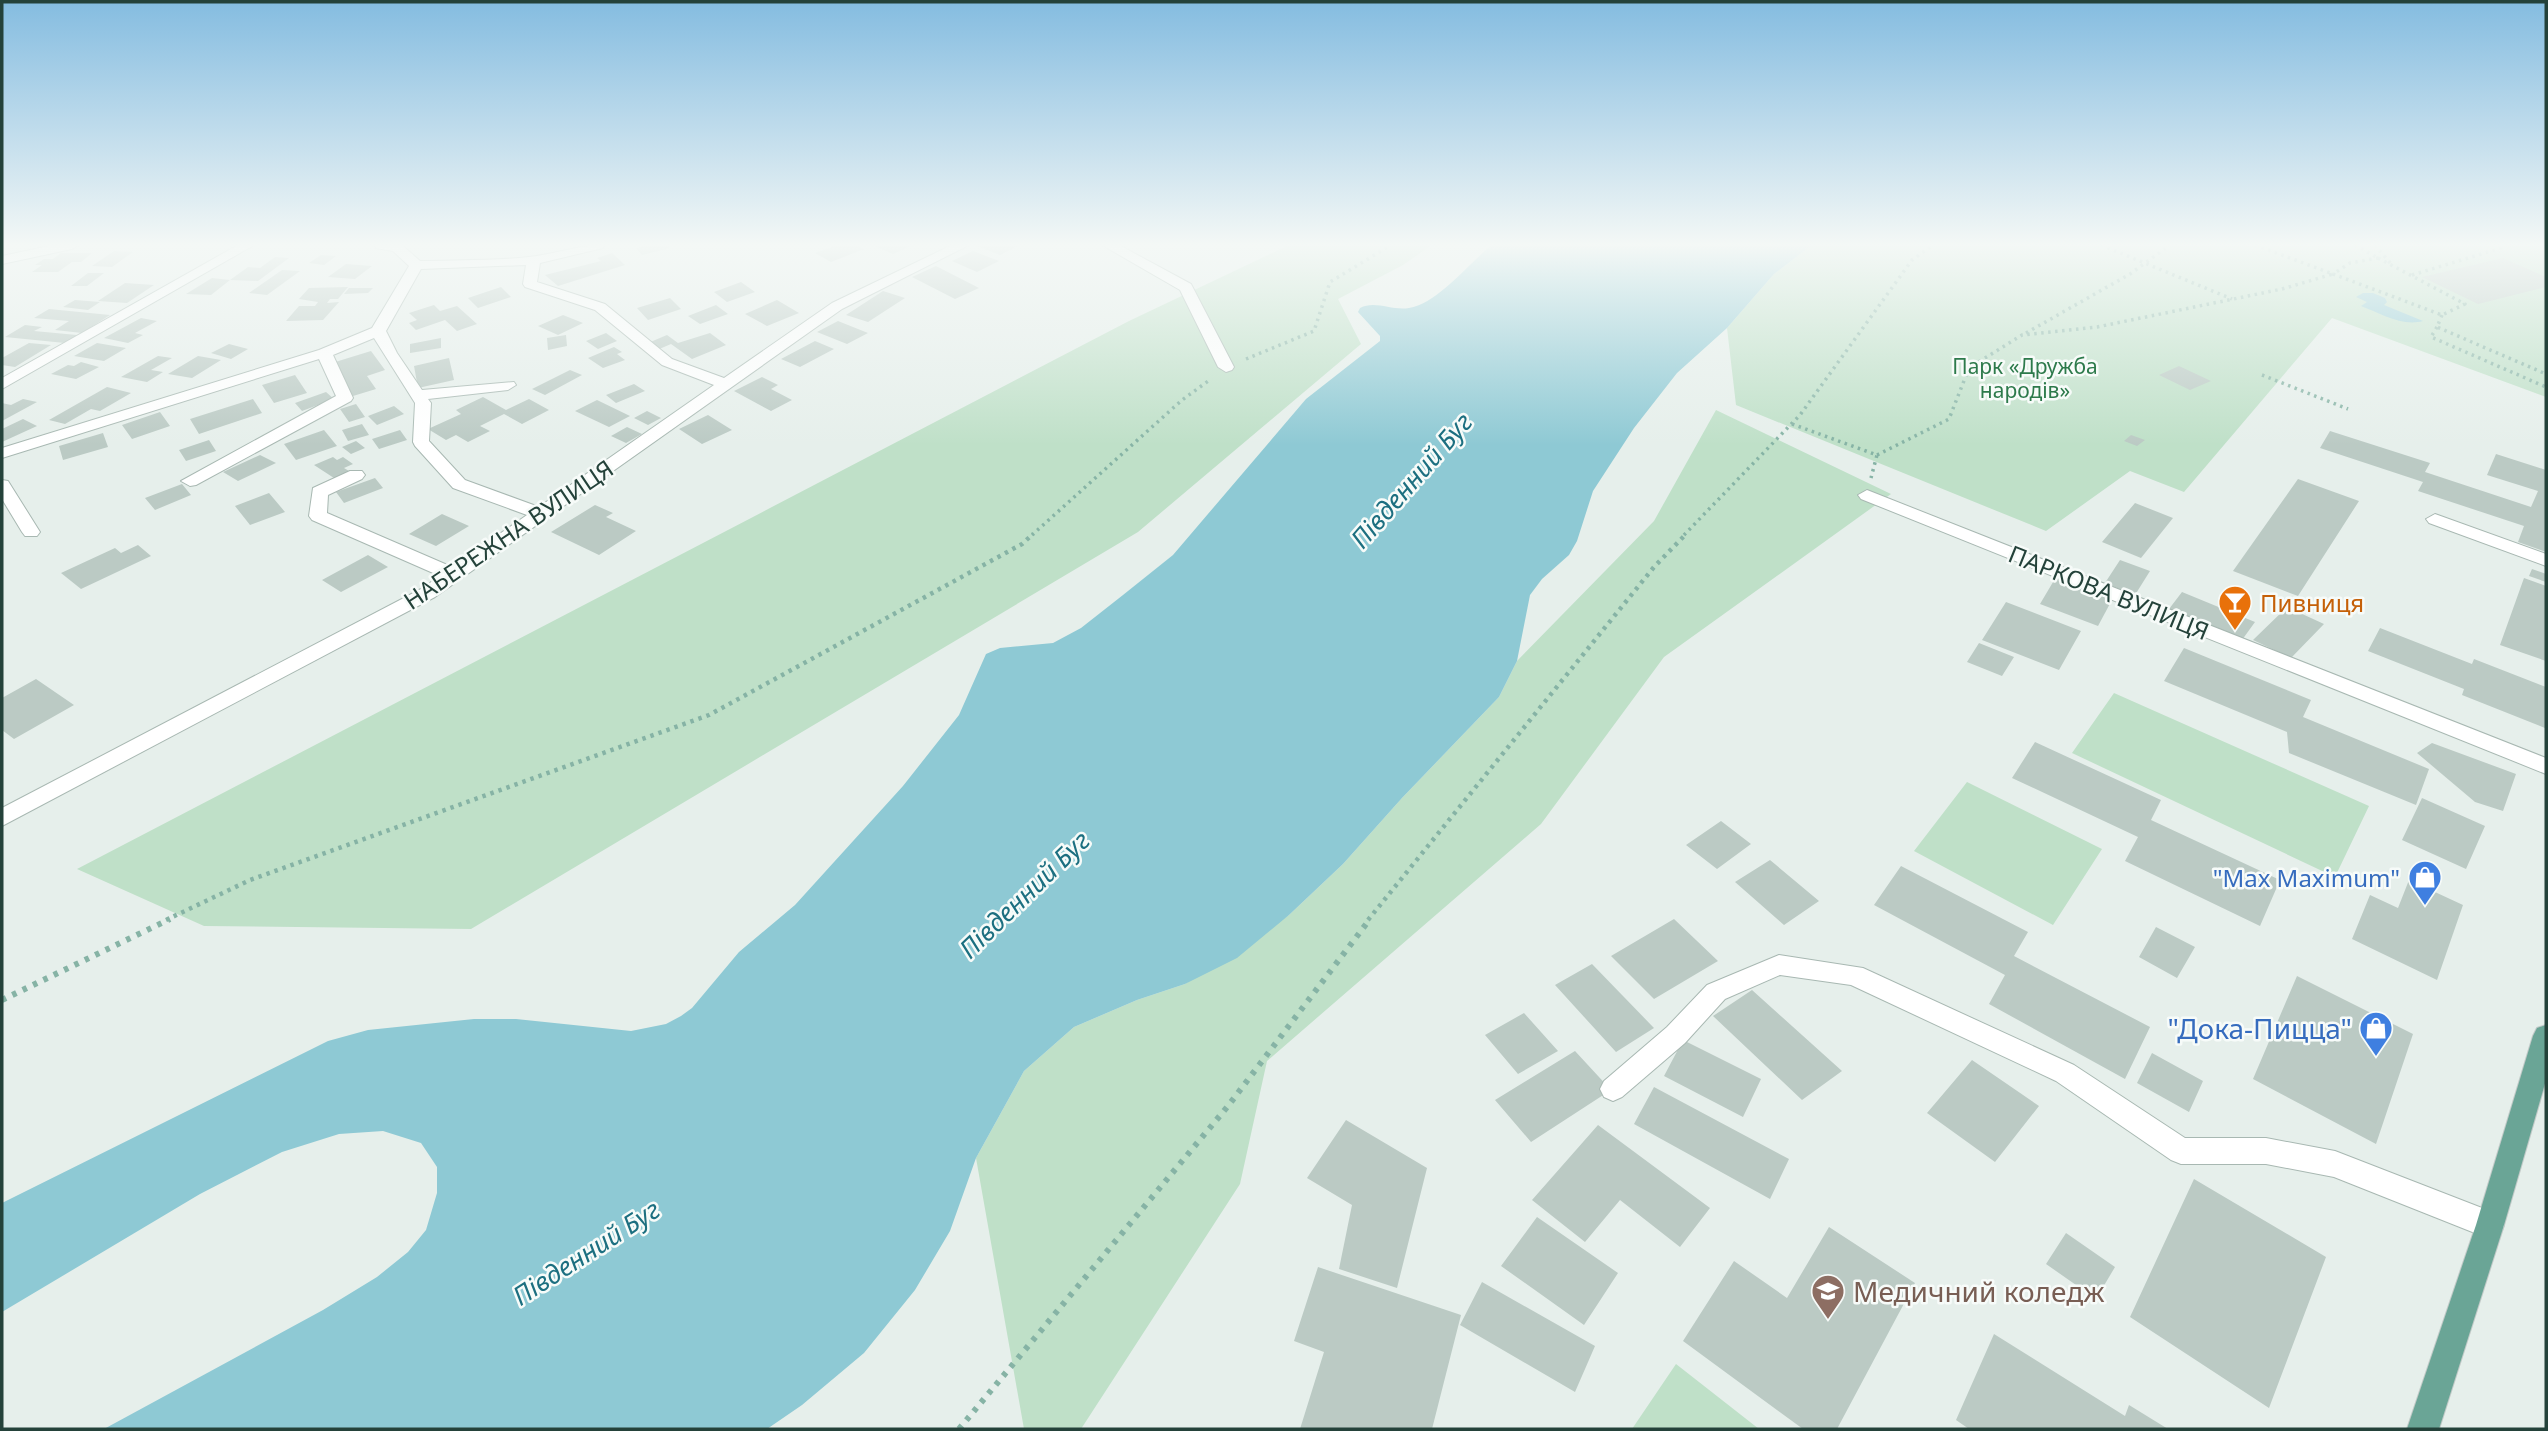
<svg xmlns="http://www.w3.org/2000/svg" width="2548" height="1431" font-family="'Noto Sans',sans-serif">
	<rect width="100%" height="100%" fill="#e6efeb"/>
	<!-- green -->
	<path fill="#bfe0c8" d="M1289,245H1432L1403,265L1338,299L1361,344L1138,532L471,929L204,926L77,869L1129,321Z
		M1812,245H2546V397L2332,318L2184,492L2130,471L2046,531L1736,405L1727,328L1774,274Z
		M1716,410L1891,494L1664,657L1541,824L1267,1061L1240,1184L1081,1429H1024L976,1158L1024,1071L1074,1027L1137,1000L1185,984L1289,915L1343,864L1402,798L1499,697L1517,661L1654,521Z
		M2114,693L2369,806L2335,877L2072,753Z
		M1967,782L2102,849L2053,925L1914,851Z
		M1676,1364L1759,1429H1632Z"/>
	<!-- water -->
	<path fill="#8ec9d4" d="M1492,245H1812L1774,274L1727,328L1677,373L1634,428L1593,491L1577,541L1569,555L1542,579L1530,595L1517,661L1499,697L1402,798L1343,864L1289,915L1237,958L1185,984L1137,1000L1074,1027L1024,1071L976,1158L950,1231L915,1290L864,1353L802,1405L767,1429H104L323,1310L377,1277L408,1252L426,1230L437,1193V1167L421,1143L383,1131L339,1134L282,1152L200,1194L2,1312V1203L328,1041L368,1030L474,1019H516L631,1031L666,1024L681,1016L692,1008L739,952L795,905L903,786L959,715L986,654L1000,648L1053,643L1081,628L1123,595L1173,555L1306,399L1380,341V336L1358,312L1360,308C1375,300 1392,311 1409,308C1437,304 1469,263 1492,245Z
		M2363,293H2373L2385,298L2387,302L2384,305L2423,321C2402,327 2380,313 2361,306L2367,302L2356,297Z"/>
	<!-- building -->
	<path fill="#bbcac4" d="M650,245H667L670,248L642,255L636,248Z
		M837,245H856L864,249L831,262L815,253Z
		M872,245H913L893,254Z
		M980,245H1020L1000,255L977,246Z
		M114,251L133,252L112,267L92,266Z
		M973,251L999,261L977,272L952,261Z
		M61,253H92L81,262H72L58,272H32L42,265H35L44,259H53Z
		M612,253L625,265L558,286L545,275L601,261L597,258Z
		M321,255L336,256L324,265L309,263Z
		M275,257L289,258L258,281L230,280L248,267L260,268Z
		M2503,258L2546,277V287L2478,304L2422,277Z
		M346,264L372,266L355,279L328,277Z
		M936,266L979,288L955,299L912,277Z
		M282,270L300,271L267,295L249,293Z
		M88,273H104L87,286H71Z
		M212,278L230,280L211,295L186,294Z
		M741,282L755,292L727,302L714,292Z
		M125,283L154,285L127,303L98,301Z
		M348,287L338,299H330L327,303L339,302L323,320L286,321L299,306H315L318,302L299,299L309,288Z
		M501,287L511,297L478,308L468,298Z
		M349,288H373L368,293L344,294Z
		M883,291L905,298L868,322L846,315Z
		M670,298L681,309L648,320L637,308Z
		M75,300L100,302L88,310L63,307Z
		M777,300L799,313L767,326L745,314Z
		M434,305L440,311L457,306L477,324L457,331L445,320L416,330L409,323L417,320L409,313Z
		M716,305L728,314L700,324L688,316Z
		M49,309L110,315L82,333L55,330L69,321L34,318Z
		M563,315L583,323L558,335L538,326Z
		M141,318L157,321L135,333L143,335L128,343L104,338Z
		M838,321L868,333L847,344L817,332Z
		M25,325L42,327L34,331L77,335L65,343L5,337Z
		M606,333L617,341L598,349L586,341Z
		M710,333L726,345L692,359L671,344L657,350L648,343L667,335L678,343Z
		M566,335L567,346L548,350L547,338Z
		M441,338V348L410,353V344Z
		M815,341L834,349L800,367L781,359Z
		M29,343L51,345L15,367L2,365V358Z
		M97,343L126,348L104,361L74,356Z
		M229,344L248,349L231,359L211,353Z
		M614,347L622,352L617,354L625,360L603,368L588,358Z
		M371,351L385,370L367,376L376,389L353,396L332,363Z
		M158,356L172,358L151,370L163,372L147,382L121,377Z
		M198,356L221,360L192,378L168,374Z
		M449,358L454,380L418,388L414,366Z
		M81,362L99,367L76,379L51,374L68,365L74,366Z
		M2179,366L2211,381L2190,390L2159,375Z
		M570,370L582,375L545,395L532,389Z
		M295,375L307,393L274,403L262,385Z
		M762,377L778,385L771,389L792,400L771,411L734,391Z
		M634,384L645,391L616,403L606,395Z
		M107,387L131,393L100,411L91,409L65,424L49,420Z
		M326,392L334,399L302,411L295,403Z
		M483,397L506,410L529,399L549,410L522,424L504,414L480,426L490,431L468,442L456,435L446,440L428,429L461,414L456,410Z
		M23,399L37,402L2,421V403L11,405Z
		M253,399L262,413L199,434L190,419Z
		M597,400L630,416L609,427L575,411Z
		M356,404L365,417L349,422L340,409Z
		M394,406L404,414L377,425L368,416Z
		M647,411L661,418L648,425L634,418Z
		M160,412L170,426L132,439L122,425Z
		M708,415L732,430L702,444L679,429Z
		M23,419L37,426L2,442V429Z
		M362,424L369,435L348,441L342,430Z
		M627,427L642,434L626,443L611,436Z
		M324,430L337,446L296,460L284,444Z
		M400,430L407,440L379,449L372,439Z
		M2330,431L2430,463L2425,472L2531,507L2538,491L2487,475L2496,454L2546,470V552L2518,542L2524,526L2418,491L2423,482L2320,448Z
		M103,433L108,447L63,460L59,446Z
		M2131,435L2145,440L2137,446L2124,441Z
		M209,440L216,451L186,461L179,450Z
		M356,441L365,448L351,454L342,447Z
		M260,455L276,463L238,481L223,472Z
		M333,457L337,460L343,457L353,464L344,468L349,471L334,478L314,465Z
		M375,478L383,488L344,503L336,492Z
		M2298,479L2359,501L2298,596L2233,571Z
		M182,484L191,495L155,510L145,498Z
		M269,493L285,512L250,525L235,506Z
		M2135,503L2173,518L2141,558L2102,542Z
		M595,505L613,513L606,517L636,531L599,555L551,532Z
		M442,514L469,526L436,546L409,534Z
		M138,545L151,556L81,589L61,573L115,548L121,553Z
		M368,555L388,567L341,592L322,580Z
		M2120,560L2150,571L2135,595L2105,583Z
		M2532,569L2546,574V582L2529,576Z
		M2056,577L2113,598L2098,626L2040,604Z
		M2524,578L2546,586V661L2500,645Z
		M2182,592L2255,622L2242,640L2169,609Z
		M2006,602L2081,631L2059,670L1982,640Z
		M2287,607L2324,624L2291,658L2253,640Z
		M2380,628L2472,664L2474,659L2546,687L2545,728L2462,695L2464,689L2368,651Z
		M1979,643L2014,657L2002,676L1967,662Z
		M2184,648L2311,700L2303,717L2429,769L2416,805L2289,753L2287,732L2164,681Z
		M36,679L74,705L14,739L2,730V698Z
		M2035,742L2161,800L2151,820L2280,880L2260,926L2125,861L2138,837L2012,778Z
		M2432,743L2516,774L2503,811L2475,802L2417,753Z
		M2422,798L2485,826L2466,869L2402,840Z
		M1721,821L1751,844L1717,869L1686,845Z
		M1770,860L1819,901L1784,925L1735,882Z
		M1901,866L2028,932L2014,956L2150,1027L2125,1079L1989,1004L2005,975L1874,905Z
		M2409,880L2463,905L2437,980L2352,939L2370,895L2398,908Z
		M1674,919L1718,961L1654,999L1611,956Z
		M2156,927L2195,947L2177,978L2139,957Z
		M1592,964L1654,1028L1616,1052L1555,985Z
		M2297,976L2413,1034L2376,1144L2253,1079Z
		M1752,990L1842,1071L1802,1100L1713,1016Z
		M1524,1013L1558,1051L1518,1074L1485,1035Z
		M1683,1040L1761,1079L1743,1117L1664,1076Z
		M1575,1051L1611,1090L1531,1142L1495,1100Z
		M2152,1053L2203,1081L2189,1112L2137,1083Z
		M1972,1060L2039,1106L1995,1162L1927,1113Z
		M1654,1087L1789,1159L1770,1199L1634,1124Z
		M1346,1120L1427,1168L1397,1288L1339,1269L1352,1205L1307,1178Z
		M1598,1125L1710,1208L1680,1247L1620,1200L1585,1242L1532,1200Z
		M2194,1179L2326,1257L2269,1408L2130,1317Z
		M1537,1217L1618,1273L1584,1325L1501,1266Z
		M1829,1227L1915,1283L1837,1429H1803L1683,1341L1734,1261L1787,1298Z
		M2066,1233L2115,1267L2096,1299L2046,1264Z
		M1318,1267L1461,1315L1432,1429H1300L1324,1352L1294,1341Z
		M1482,1282L1595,1346L1575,1392L1460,1325Z
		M1994,1334L2125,1416L2129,1405L2168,1429H1969L1956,1420Z"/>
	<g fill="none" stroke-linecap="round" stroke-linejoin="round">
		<defs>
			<path id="minor" d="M54,245H79L72,249L2,264V256Z
				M238,245H254L2,389V378Z
				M374,245H402L420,261C456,260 493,261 529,257C555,254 579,245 605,245L603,248L540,263L537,282L605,304L672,359L724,378L832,303L952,245H969L842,309L435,597L2,826V808L421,589L440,576L312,520L309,516L313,488L350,471H362L365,475L362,479L328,495L327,513L452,567L527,515L453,488L415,446L413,442L415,403L374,338L333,355L353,398L351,401L196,485L190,486L181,481L336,396L319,359L2,458V448L319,350L372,328L409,266L393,251L376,248ZM526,265L523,284L525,287L595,310L662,365L714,385L539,507L465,480L429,441L431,403L428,399L508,390L516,385L514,382L422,390L397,353L386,331L421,269Z
				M1102,245H1119L1191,284L1234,367L1232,370L1226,372L1218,367L1180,290Z
				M2,480L8,481L40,532L37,536H25L22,532L2,499Z
				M1867,490L2546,758V774L1861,499L1858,495Z
				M2435,514L2546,554V566L2429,523L2426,519Z
				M1779,955L1863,968L2074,1065L2185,1138H2266L2335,1151L2500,1215L2504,1225L2500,1235L2490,1239L2334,1177L2266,1164H2181L2171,1160L2056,1081L1851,985L1780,975L1725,999L1685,1043L1622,1097L1613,1101L1604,1097L1600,1089L1604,1081L1667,1027L1707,985Z"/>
			<path id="major" d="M2546,1025V1080L2504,1225L2439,1429H2407L2476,1225L2533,1036L2537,1028Z"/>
		</defs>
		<!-- minor casing -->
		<use href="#minor" stroke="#a8b8b2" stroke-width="2"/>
		<!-- major casing -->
		<use href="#major" stroke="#c2cac8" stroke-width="2"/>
		<!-- path-far2 -->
		<path stroke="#86b3a5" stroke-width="3.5" stroke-dasharray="2.5 4.5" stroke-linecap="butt" d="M2101,245L2232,299
			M2255,245L2333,274
			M2355,245L2378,258
			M2375,245L2392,265
			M2378,258L2465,304L2442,315L2333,274L2350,263Z
			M2412,275L2501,248V245
			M2442,315L2437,327L2546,374
			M2437,327L2431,337L2546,387
			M2026,333L2130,274L2170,245
			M1246,359L1314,331L1330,282L1391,245
			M2262,375L2348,409
			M1792,424L1877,455L1871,478
			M1877,455L1949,419L1969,368L2022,335L2097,327L2282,289L2333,274
			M1032,535L1182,400L1211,379
			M1684,535L1800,415L1912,260L1933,245"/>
		<!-- path-far1 -->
		<path stroke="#86b3a5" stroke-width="4.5" stroke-dasharray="3.5 5" stroke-linecap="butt" d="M166,920L250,880L709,715L1022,544L1033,534
			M1368,920L1654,567L1686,534"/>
		<!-- path -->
		<path stroke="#86b3a5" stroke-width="6" stroke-dasharray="4.5 7" stroke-linecap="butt" d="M2,1000L170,919
			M959,1429L1228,1106L1370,919"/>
		<!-- minor -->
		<use href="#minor" fill="#fff" fill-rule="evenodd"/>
		<!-- major -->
		<use href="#major" fill="#6aa596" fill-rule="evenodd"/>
	</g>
	<!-- sky -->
	<linearGradient id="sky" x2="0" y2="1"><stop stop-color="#84bce0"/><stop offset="0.55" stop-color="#f4f8f6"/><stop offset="1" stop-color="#f4f8f6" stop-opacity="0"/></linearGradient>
	<rect width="2548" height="445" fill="url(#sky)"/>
	<!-- icons -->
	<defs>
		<symbol id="bar-pin" viewBox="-11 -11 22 30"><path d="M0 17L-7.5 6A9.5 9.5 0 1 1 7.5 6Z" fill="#e8710a" stroke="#f7fbf9"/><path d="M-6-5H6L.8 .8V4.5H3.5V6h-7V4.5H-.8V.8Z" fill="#fff"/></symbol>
		<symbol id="shop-pin" viewBox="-11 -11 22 30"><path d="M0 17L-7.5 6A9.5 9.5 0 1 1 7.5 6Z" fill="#3f7fe0" stroke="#f7fbf9"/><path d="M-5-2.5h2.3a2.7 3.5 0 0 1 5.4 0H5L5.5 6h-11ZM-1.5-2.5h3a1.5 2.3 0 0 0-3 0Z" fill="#fff"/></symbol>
		<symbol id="university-pin" viewBox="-11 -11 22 30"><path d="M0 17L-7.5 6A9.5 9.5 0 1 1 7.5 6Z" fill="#8d6e63" stroke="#f7fbf9"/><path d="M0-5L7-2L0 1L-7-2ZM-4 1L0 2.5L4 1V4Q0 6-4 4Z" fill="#fff"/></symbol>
	</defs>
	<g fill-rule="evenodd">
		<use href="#bar-pin" x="2216" y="583" width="38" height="52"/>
		<use href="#shop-pin" x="2406" y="858" width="38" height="52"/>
		<use href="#shop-pin" x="2357" y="1009" width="38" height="52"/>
		<use href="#university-pin" x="1809" y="1272" width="38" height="52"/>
	</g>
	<g text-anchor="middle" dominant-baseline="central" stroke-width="5" stroke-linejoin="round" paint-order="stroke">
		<!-- far-park labels -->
		<g font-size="21" fill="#2d7a4b" stroke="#f7fbf9">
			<text x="2025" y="366">Парк «Дружба<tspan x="2025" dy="24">народів»</tspan></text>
		</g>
		<!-- street labels -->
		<g font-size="24" fill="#24423a" stroke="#f7fbf9">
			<text transform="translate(508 534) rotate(-34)">НАБЕРЕЖНА ВУЛИЦЯ</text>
			<text transform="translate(2109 592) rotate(22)">ПАРКОВА ВУЛИЦЯ</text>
		</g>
		<!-- food labels -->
		<g font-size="24" fill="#c56008" stroke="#f7fbf9" text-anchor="start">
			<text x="2260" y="602">Пивниця</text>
		</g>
		<!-- shop labels -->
		<g font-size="24" fill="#366cbe" stroke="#f7fbf9" text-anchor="end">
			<text x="2400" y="877">"Max Maximum"</text>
		</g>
		<!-- water labels -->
		<g font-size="26" font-style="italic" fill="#1c6f80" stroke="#f7fbf9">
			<text transform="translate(1411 480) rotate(-49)">Південний Буг</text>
			<text transform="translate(1024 894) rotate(-44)">Південний Буг</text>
			<text transform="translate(586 1252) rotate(-33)">Південний Буг</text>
		</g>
		<!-- near-shop labels -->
		<g font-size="28" fill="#366cbe" stroke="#f7fbf9" text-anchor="end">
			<text x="2352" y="1028">"Дока-Пицца"</text>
		</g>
		<!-- near-education labels -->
		<g font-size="28" fill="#785e54" stroke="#f7fbf9" text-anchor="start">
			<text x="1853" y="1291">Медичний коледж</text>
		</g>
	</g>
	<!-- border -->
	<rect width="2548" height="1431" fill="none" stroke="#24423a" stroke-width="7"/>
</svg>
